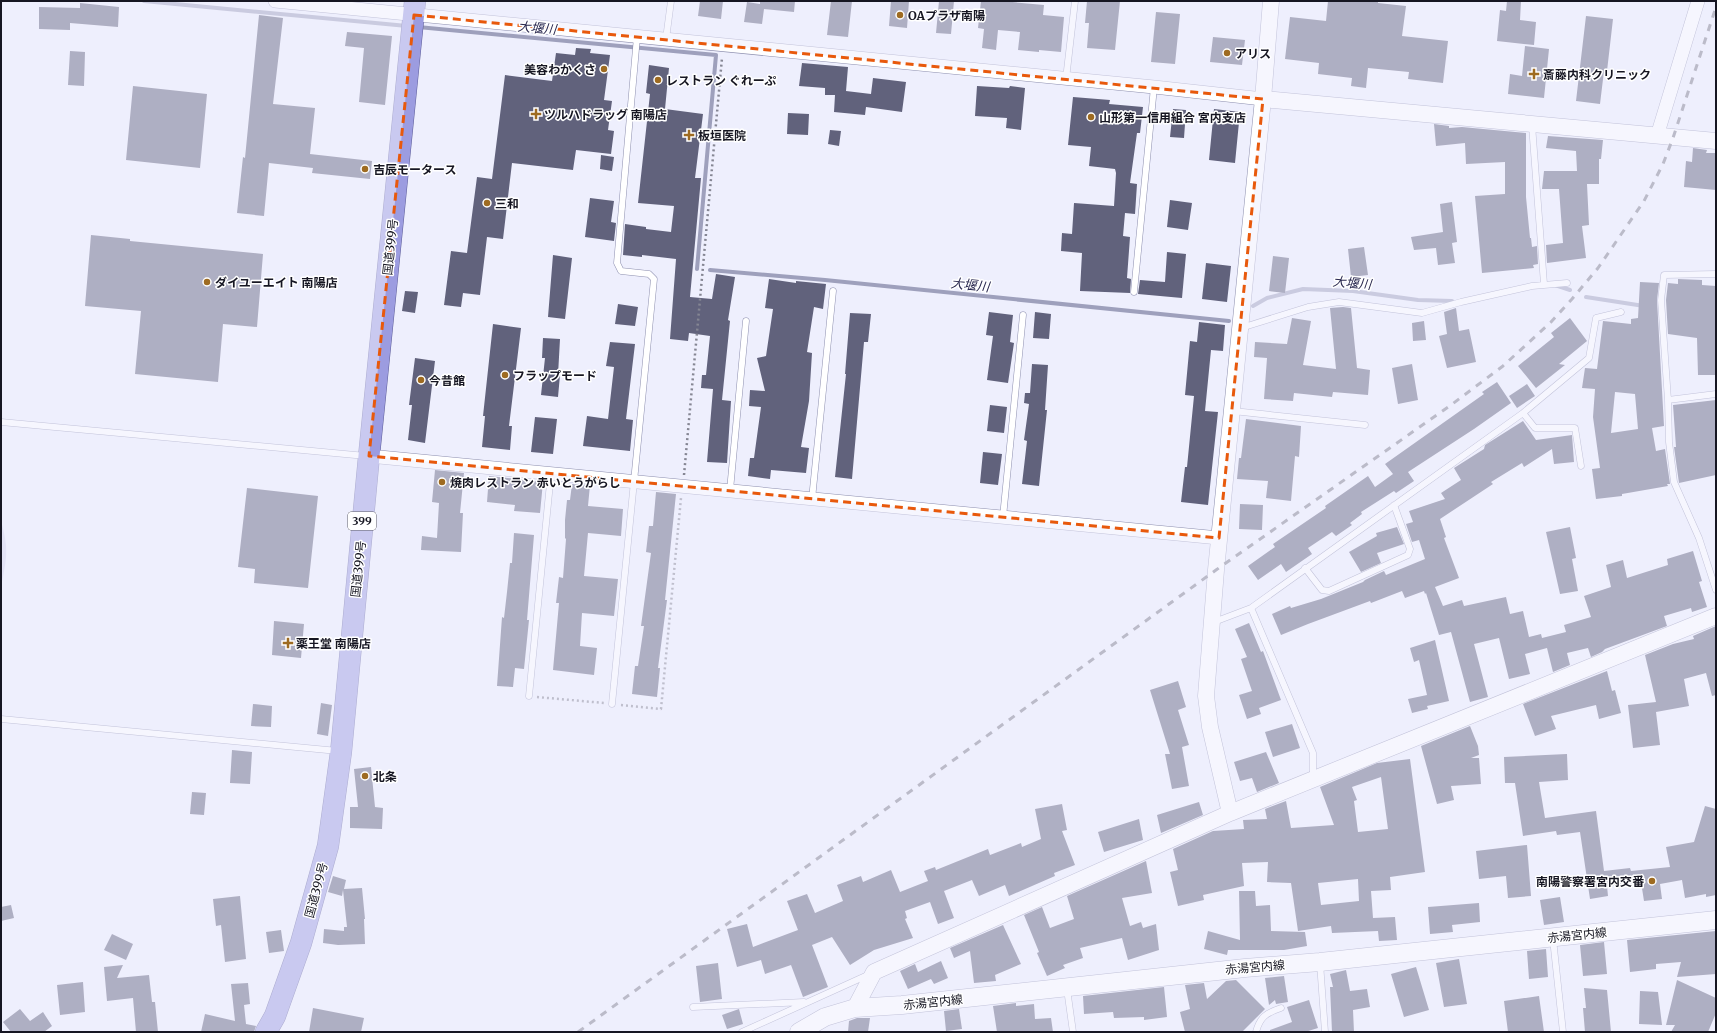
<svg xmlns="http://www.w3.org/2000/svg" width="1717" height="1033" font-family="Merriweather,'Noto Sans JP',serif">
	<rect width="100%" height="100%" fill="#eeeffd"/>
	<!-- green -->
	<path fill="#d4d6ee" d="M1,521C9,549 7,558 1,587Z"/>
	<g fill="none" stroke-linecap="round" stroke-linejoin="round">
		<!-- stream -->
		<path stroke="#9ea0bc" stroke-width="4" d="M144,1L407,26
			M418,27L716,55L697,269
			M710,270L825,280L1229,321
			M1555,285L1570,290
			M1586,297L1644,306
			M1253,306L1267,298L1303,289L1353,291L1418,300L1452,301"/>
	</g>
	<!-- building -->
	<path fill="#61627c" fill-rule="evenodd" d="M700,1H723L721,19L698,16Z
		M760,1H795L794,12L764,9L762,24L744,22L747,2L760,4Z
		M831,1H852L848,37L827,35Z
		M891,1H909L907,28L889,26Z
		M939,1H954L951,34L936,33Z
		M981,1H1001L1044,5L1043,15L1064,17L1061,52L1039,50V52L1018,50L1020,32L998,30L996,50L982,48L984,29L978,28Z
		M1087,1H1120L1115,50L1087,48L1089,23H1085Z
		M1328,1H1378V3L1406,6L1402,36L1448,41L1443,83L1408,79L1409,72L1368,68L1366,88L1351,86L1352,78L1318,74L1319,63L1285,59L1290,17L1326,21Z
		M1507,1H1521L1520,20L1536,22L1534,45L1497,41L1500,10L1506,11Z
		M80,3L119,7L118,27L70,23V30L39,29V7L80,8Z
		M1156,12L1180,14L1175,64L1151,62Z
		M259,15L283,18L273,104L315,108L310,154L372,161L370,179L312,173L313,168L269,163L264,216L237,213L243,157L245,158Z
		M1586,16L1613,19L1607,71H1604L1600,104L1576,101Z
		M347,32L392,36L385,105L359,102L364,48L345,46Z
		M1213,37L1245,40L1242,65L1210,62Z
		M1525,46L1549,49L1544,98L1508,94L1510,74L1522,76Z
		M576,48L591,49L590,53L610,55L604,100L612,101L608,130L614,131L611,154L576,150L573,170L512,163L503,239L487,237L480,295L463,293L461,307L444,305L451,251L467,253L477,177L492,179L505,75L552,81L556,53L575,55Z
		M70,51L85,52L84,86L68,85Z
		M802,63L848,67L846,91L871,94L873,78L906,82L902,112L866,107L865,115L834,112L835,95H825V88L799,86Z
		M649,65L669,68L665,109L703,114L695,178H701L690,297L712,299L716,274L735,277L728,320L730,321L722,400L731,401L727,463L707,462L713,389L701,388L702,375H706L710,336L689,333L688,341L670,339L676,259L642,255V257L623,255L625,224L646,227V229L671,232L674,206L638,203L650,94L646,93Z
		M133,86L207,94L200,168L126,160Z
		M977,86L1009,88L1010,86L1025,88L1021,130L1006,128L1007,118L975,116Z
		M1073,97L1110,100L1109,104L1143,107L1140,133H1137L1130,183L1137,184L1135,214L1125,213L1123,236L1130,237L1127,278L1131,279L1130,293L1080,291L1082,253L1061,251L1062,233L1072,234L1074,203L1114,206L1116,173L1115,169L1089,166L1091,147L1068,145Z
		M1173,109L1186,110L1184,138L1170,137Z
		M1214,109L1240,112L1235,163L1209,160Z
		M788,113L809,114L808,135L787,134Z
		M1434,124L1449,126V128L1462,127L1526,133V197L1530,238H1531L1532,247L1537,246L1538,264L1533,265L1534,268L1482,273L1475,196L1505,194V162L1466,164L1465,143L1436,146Z
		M830,130L841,131L839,146L828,144Z
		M1548,136L1603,140L1601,159H1599V184H1587L1589,225L1582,226L1586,258L1547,263L1546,245L1563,243L1559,189H1542L1544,171H1577L1576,151L1546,148Z
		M1693,148L1707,150L1706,153H1716V190L1684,187L1686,161L1692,162Z
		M601,155L614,157L612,171L600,169Z
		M590,198L614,201L611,222L616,223L614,241L585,237Z
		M1170,200L1192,203L1188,230L1167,227Z
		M1452,202L1457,242L1452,243L1455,263L1438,265L1436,248L1414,250L1411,237L1443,232L1440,204Z
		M91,235L130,239V241L263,254L257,327L223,324L218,382L135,374L141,311L85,306Z
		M1364,247L1368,275L1351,277L1348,249Z
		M1167,252L1186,254L1182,298L1138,294L1140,280L1165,282Z
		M553,255L572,258L565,319L548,317Z
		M1273,256L1289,258L1285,293L1269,291Z
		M1206,263L1231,266L1227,302L1202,299Z
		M769,279L796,283V281L826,284L823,309L814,307L807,352L812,353L809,401L801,447L809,448L806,473L771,470L770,479L748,476L750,458H754L761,407L749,406L750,390L765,391L757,358L766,356L773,309L765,308Z
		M1678,279L1702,280V285L1716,286V375H1698L1697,338L1668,334L1666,300L1668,283L1678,284Z
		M1640,282L1659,283L1657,300L1664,426L1652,428L1656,451L1665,449L1670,484H1667L1668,486L1622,494V496L1596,499L1592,469L1600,468L1593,417L1595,389L1582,388L1585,368L1597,369L1603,321L1631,324V319L1638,318ZM1615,392L1635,394L1638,429L1611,433Z
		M405,291L418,292L415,313L402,311Z
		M618,304L638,307L635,326L615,324Z
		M1343,307L1351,308L1357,368L1370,370L1368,395L1333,392L1332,397L1294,393L1293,401L1264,399L1267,358L1254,357L1255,342L1287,344L1292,318L1311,321L1303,365L1336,369L1330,308Z
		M1456,308L1459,331L1469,329L1476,362L1447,368L1439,336L1447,334L1444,312Z
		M989,312L1013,315L1010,342L1014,343L1008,383L987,380L993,336L986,335Z
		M1035,312L1051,314L1049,339L1033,338Z
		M850,313L871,314L868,342H864L852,479L835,477L846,374H845Z
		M1570,318L1587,341L1559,364L1565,365L1536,388L1518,366L1554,337L1551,333Z
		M1424,321L1426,340L1413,341L1412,323Z
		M1199,322L1225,325L1223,351L1211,350L1205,411L1218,412L1208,505L1181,502L1185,467H1187L1194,396L1185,395L1190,341L1197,342Z
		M493,324L521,328L509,426H512L510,450L482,447L485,416H483Z
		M543,338L560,339L558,375H560L558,397L541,395L545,358H542Z
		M610,342L635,344L626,419L633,420L630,451L583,446L587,416L608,419L614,367L606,366Z
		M415,358L435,361L425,443L408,440L412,405H409Z
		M1032,364L1048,365L1045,410H1047L1039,486L1022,484L1027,441L1024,440L1029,404L1024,403L1025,393H1030Z
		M1412,364L1418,400L1398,404L1392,368Z
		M1497,382L1511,403L1474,429L1408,472L1414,481L1396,493L1394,491L1361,512L1362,514L1350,523L1352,525L1336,536L1332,532L1308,548L1312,554L1286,572L1281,564L1258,580L1248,566L1275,547L1273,544L1326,508L1325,506L1368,476L1375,487L1393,474L1385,464L1484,394L1482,392Z
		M1527,384L1535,396L1517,408L1509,396Z
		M1716,400V475L1679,483L1674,447H1676L1673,405Z
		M990,405L1007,407L1004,433L987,431Z
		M535,417L557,419L553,454L531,452Z
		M1246,419L1301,426L1299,457L1295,456L1291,501L1266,498L1268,481L1237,479L1239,458H1241Z
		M1523,421L1536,440L1572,435L1574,462L1554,464L1552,449L1524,467L1522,463L1491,482L1493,484L1440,519L1446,537L1444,538L1459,578L1435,587L1443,606L1462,600L1464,606L1506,597L1510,614L1523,611L1529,637L1541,634L1542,638L1566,632L1564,625L1591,617L1584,596L1611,587L1606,565L1623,560L1627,578L1668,565L1667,559L1693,551L1702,581L1699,582L1707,607L1692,612L1691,608L1664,616L1667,626L1605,649L1602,652L1591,657L1588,648L1567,653L1570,665L1553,672L1547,648L1525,654L1530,674L1509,679L1499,638L1474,644L1488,697L1470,702L1451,632L1439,635L1426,593L1425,594L1424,591L1405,598L1402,591L1371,603L1370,601L1308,624L1281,635L1272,614L1290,606L1291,608L1321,599L1363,582L1365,580L1384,571L1386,575L1425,559L1419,540L1412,542L1406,524L1413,522L1409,511L1445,499L1441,493L1461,480L1454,468L1484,449L1485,445Z
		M983,452L1002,454L998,485L980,483Z
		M435,470L464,473L460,513H463L461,552L421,550L422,536L437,538L439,503L432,502Z
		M489,476L543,482L540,513L514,511L515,505L487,502Z
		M572,484L590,485L588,506L623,509L621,536L588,533L584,576L618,579L614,616L582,613L580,646L597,648L594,675L553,670L559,603H556L559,577L563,578L566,539L565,538V520L567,500H570Z
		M247,488L318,496L308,588L254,583L255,569L238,567Z
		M656,492L676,494L665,600H667L658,668H660L657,697L632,694L635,666H638L644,626H641L651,553L646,552L649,526H653Z
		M1240,504L1263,505L1262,530L1239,529Z
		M1397,527L1404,544L1377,553L1381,563L1361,572L1349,552L1377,536L1376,533Z
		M1570,527L1576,558L1572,559L1578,591L1560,594L1546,532Z
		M514,533L534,535L527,620H529L524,669L515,668L513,687L497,686L502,617L504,618L507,592L510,563H512Z
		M274,621L304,624L301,658L272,655Z
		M1249,623L1261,652L1263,651L1281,700L1259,708L1261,714L1247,719L1239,695L1252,691L1241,659L1247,657L1235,629Z
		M1716,626V695L1712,696L1706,673L1684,679L1689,706L1656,712L1660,745L1633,748L1628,705L1656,702L1645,655L1673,644L1694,639L1693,636Z
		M1435,640L1449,701L1427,706L1428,709L1412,713L1408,699L1427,695L1419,660L1414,662L1410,648Z
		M1607,671L1612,691L1615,690L1621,713L1599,719L1596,705L1551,716L1556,729L1535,736L1523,704Z
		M1178,681L1186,707L1178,710L1189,745L1182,747L1189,786L1172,789L1165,754H1170L1150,690Z
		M321,703L332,705L328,736L317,734Z
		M253,704L272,706L271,727L251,726Z
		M1292,724L1300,748L1273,757L1265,732Z
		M1470,726L1478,746L1479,755L1471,758H1479L1481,784L1451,786L1454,800L1437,804L1421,746Z
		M232,750L252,752L250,784L230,783Z
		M1266,752L1279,783L1257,792L1252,778L1240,781L1234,762Z
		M1567,754L1568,780L1539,782L1545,818L1596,811L1604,871L1630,868L1631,871L1670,867L1666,847L1694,842L1705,806L1716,809V895L1706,897V894L1685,898L1682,880L1660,884L1662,899L1644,901L1641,882L1607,886L1608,896L1590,899L1580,832L1557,835L1556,831L1523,836L1515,783H1505L1504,757Z
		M1410,759L1425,872L1390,877L1391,890L1371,891L1373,918L1395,917L1397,940L1379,941L1378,931L1332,933L1331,926L1298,931L1291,883L1267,882L1268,862L1242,863L1244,886L1203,895L1204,900L1178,906L1170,872L1178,870L1173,849L1213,831L1244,829L1243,820L1267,819L1265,809L1286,801L1291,828L1334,825L1320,787L1377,763ZM1381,777L1388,829L1358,832L1354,801L1357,800L1352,787ZM1358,879L1359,901L1321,905L1318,883Z
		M371,767L375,807L383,808L382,829L350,828V807H358L354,769Z
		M192,792L206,793L204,815L190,814Z
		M1199,802L1203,815L1161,833L1157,815Z
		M1062,804L1067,830L1062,831L1075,865L1054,873L1055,876L1009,896L1005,885L979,896L972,880L944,891L954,918L938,924L930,902L905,911L907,918L905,919L913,938L874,950L850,965L832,937L812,945L828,987L803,997L791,965L765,974L761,960L737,967L727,929L747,924L753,947L798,930L787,901L807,894L815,913L843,901L837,885L861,876L863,882L891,870L900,892L928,881L924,871L935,867L936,870L988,849L990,855L1021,843L1022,847L1041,839L1035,809Z
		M1139,819L1143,840L1104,852L1098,832Z
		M1527,845L1531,896L1508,898L1506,876L1479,879L1476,851Z
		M1146,861L1152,893L1122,898L1130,926L1141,922L1143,928L1156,924L1159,950L1128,960L1122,938L1080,948L1083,958L1063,965L1065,968L1047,976L1037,953L1039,952L1024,915L1042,907L1050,928L1074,919L1067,896Z
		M333,876L346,880L344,889L362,888L365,919H364L365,944L338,945L323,943L324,929L344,931V927H347L343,890L342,896L328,892Z
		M1239,891H1255L1256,906L1270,905L1271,931L1305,932L1307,946L1284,950H1228L1227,955L1204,949L1208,931L1240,940Z
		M240,896L246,959L225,962L221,925L216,926L213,899Z
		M1560,897L1564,922L1544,925L1540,900Z
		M1479,903L1480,922L1452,925L1453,932L1430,934L1428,907Z
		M11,905L14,918L1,921V907Z
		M1003,925L1021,964L995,975L996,981L974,983L970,951L954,958L950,948Z
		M281,930L284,951L269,953L266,932Z
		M1716,931V974L1677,977L1681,962L1656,964V969L1630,972L1627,940Z
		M112,934L133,944L126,960L104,950Z
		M1604,942L1607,974L1583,976L1580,945Z
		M1546,949L1548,977L1529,979L1527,951Z
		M1459,959L1467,1004L1444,1007L1436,963Z
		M941,961L948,978L934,984L931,979L908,989L900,971L915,964L918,972Z
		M718,963L722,999L700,1002L696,966Z
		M123,965L117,978L149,975L152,1002H155L158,1032H136L133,998L107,1001L104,967Z
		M1416,967L1429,1010L1404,1017L1391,974Z
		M1346,970L1350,991L1367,989L1370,1007L1353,1010L1354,1032H1332L1330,987H1333L1330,974Z
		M1284,976L1288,1002L1276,1004L1275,1000L1269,1005L1265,978Z
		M1236,980L1265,1009L1242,1032H1185L1180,1012L1190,1009L1185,985L1204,983L1207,999L1226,981Z
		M1677,980L1716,998V1013L1708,1032H1671L1675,1025H1666Z
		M83,982L85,1012L60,1015L57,985Z
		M248,983L250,1004L244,1005L246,1024L256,1026L254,1032H201L205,1014L235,1021L231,984Z
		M1164,987L1167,1017L1144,1020V1017L1114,1018L1113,1012L1084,1014L1083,996Z
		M1584,988L1607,990L1611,1032H1585L1583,1008H1586Z
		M1640,991L1658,992L1662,1025L1639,1024Z
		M1539,996L1544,1032H1508L1504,1001Z
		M1309,1000L1318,1028L1305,1032H1270V1030L1292,1022L1287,1007Z
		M1016,1003V1006L1034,1004L1035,1019L1051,1018L1053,1032H997L993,1006Z
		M313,1008L364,1018L361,1032H309Z
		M20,1009L30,1021L43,1012L52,1026L44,1032H11L3,1022Z
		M739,1009L743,1024L727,1029L722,1015Z
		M959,1009L962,1029L946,1031L944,1011Z
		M857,1018H870L868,1032H848L849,1021Z"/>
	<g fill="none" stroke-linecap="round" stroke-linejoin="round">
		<defs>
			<path id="service" d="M666,39L671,1
				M1066,79L1075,1
				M1532,125L1544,284
				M1716,274L1664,275L1661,300L1668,400L1669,442L1674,482L1699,538L1716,590
				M1134,292L1154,87
				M1241,328L1308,307L1339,302L1422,313L1461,302L1532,286L1567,283
				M1668,400L1716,394
				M1233,411L1365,425
				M1,422L366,456
				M1581,466L1575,428H1535L1523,413L1589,358L1596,318L1621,312
				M730,490L746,321
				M812,499L833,291
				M1003,517L1023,315
				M1305,568L1322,590L1329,591L1408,555L1410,549L1394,505
				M1251,608L1313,753V777
				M1214,622L1251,608L1523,413
				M529,696L551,473
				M612,704L654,279L649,274L621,271L617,263L637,37
				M1,719L338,751
				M1553,939L1563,1032
				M1320,963L1325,1032
				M1067,989L1073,1032
				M693,1007L804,1002
				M742,1032L870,974
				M1256,1032C1260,1017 1266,1013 1281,1008"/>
			<path id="minor" d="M275,1L1154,87L1263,99
				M1657,136L1698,1
				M369,456L1219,538"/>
			<path id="tertiary" d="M1263,99L1716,141
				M1230,813L1210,727L1206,696L1216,570L1263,99L1271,1
				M855,1008L874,972L1230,813L1716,616"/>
			<path id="secondary" d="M799,1032L825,1017L855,1008L902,1005L1245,968L1320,962L1716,920"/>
			<path id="trunk" d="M266,1032L275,1016L301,943L328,846L341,752L369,456L415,1"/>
		</defs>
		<!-- service casing -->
		<use href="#service" stroke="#8d8faf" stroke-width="7"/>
		<!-- minor casing -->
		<use href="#minor" stroke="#8d8faf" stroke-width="14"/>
		<!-- tertiary casing -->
		<use href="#tertiary" stroke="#8d8faf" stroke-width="17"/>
		<!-- secondary casing -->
		<use href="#secondary" stroke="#8d8faf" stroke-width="19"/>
		<!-- trunk casing -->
		<use href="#trunk" stroke="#5d5d99" stroke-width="22"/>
		<!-- path -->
		<path stroke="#858693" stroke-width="2.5" stroke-dasharray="2 3" stroke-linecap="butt" d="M684,475L722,58
			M537,697L604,703
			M621,705L661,709L681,498"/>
		<!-- service -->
		<use href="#service" stroke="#fff" stroke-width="6"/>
		<!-- minor -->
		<use href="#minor" stroke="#fff" stroke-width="13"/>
		<!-- tertiary -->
		<use href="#tertiary" stroke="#fff" stroke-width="16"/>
		<!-- secondary -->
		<use href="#secondary" stroke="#fff" stroke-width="18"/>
		<!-- trunk -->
		<use href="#trunk" stroke="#9c9ce0" stroke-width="21"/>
		<!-- rail -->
		<path stroke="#7c7c89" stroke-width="3" stroke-dasharray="7 7" stroke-linecap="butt" d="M578,1032L1216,570L1451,405L1503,366L1551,322L1572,299L1598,268L1644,201L1663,164L1673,138L1716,7"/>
	</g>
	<!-- marked area -->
	<path d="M0 0H1717V1033H0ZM414,15L1263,99L1219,538L369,456Z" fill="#eeeffd" fill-opacity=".55" fill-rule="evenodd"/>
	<path fill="none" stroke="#e8590c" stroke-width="3" stroke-dasharray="8 5" stroke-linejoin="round" d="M414,15L1263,99L1219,538L369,456Z"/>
	<!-- markers -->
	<g fill="#9e6b21" stroke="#fff" stroke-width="1.5">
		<circle cx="900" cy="15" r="4"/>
		<circle cx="1227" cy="53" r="4"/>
		<circle cx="604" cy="69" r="4"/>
		<path d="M1532 68h4v4h4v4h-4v4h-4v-4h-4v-4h4z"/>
		<circle cx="658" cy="80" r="4"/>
		<path d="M534 108h4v4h4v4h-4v4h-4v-4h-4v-4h4z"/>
		<circle cx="1091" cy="117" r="4"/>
		<path d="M687 129h4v4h4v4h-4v4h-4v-4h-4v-4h4z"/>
		<circle cx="365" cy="169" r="4"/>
		<circle cx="487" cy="203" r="4"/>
		<circle cx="207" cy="282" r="4"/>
		<circle cx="505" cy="375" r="4"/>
		<circle cx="421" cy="380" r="4"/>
		<circle cx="442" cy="482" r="4"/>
		<path d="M286 637h4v4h4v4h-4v4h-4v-4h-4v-4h4z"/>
		<circle cx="365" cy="776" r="4"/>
		<circle cx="1652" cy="881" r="4"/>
	</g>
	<g text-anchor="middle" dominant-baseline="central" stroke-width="3" stroke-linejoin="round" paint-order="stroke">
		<!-- shield labels -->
		<rect fill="#fff" stroke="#5c5c64" stroke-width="1" x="348" y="512" width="28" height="18" rx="3"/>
		<g font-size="11" font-weight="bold" fill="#161622">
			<text x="362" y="521">399</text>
		</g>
		<!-- poi labels -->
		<g font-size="12" font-weight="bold" fill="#161622" stroke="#fff" text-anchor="start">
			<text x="908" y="15">OAプラザ南陽</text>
			<text x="1235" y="53">アリス</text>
			<text x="596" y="69" text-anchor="end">美容わかくさ</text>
			<text x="1543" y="74">斎藤内科クリニック</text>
			<text x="666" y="80">レストラン ぐれーぷ</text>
			<text x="544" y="114">ツルハドラッグ 南陽店</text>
			<text x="1099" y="117">山形第一信用組合 宮内支店</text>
			<text x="698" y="135">板垣医院</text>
			<text x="373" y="169">吉辰モータース</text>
			<text x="495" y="203">三和</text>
			<text x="215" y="282">ダイユーエイト 南陽店</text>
			<text x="513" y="375">フラップモード</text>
			<text x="429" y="380">今昔館</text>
			<text x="450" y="482">焼肉レストラン 赤いとうがらし</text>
			<text x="296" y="643">薬王堂 南陽店</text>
			<text x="373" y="776">北条</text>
			<text x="1644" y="881" text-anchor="end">南陽警察署宮内交番</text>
		</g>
		<!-- street labels -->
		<g font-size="12" fill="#161622" stroke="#fff">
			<text transform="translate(390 247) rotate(-84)">国道399号</text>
			<text transform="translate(358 569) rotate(-84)">国道399号</text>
			<text transform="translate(316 890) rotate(-75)">国道399号</text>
			<text transform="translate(1577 935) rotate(-6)">赤湯宮内線</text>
			<text transform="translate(1255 967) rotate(-5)">赤湯宮内線</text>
			<text transform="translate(933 1002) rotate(-6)">赤湯宮内線</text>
		</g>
		<!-- water labels -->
		<g font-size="13" font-style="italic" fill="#28274e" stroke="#fff">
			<text transform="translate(537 28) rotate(5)">大堰川</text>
			<text transform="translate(1352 283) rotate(5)">大堰川</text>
			<text transform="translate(970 285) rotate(6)">大堰川</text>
		</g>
	</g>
	<!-- border -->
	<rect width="1717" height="1033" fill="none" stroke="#161622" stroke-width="4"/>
</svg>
